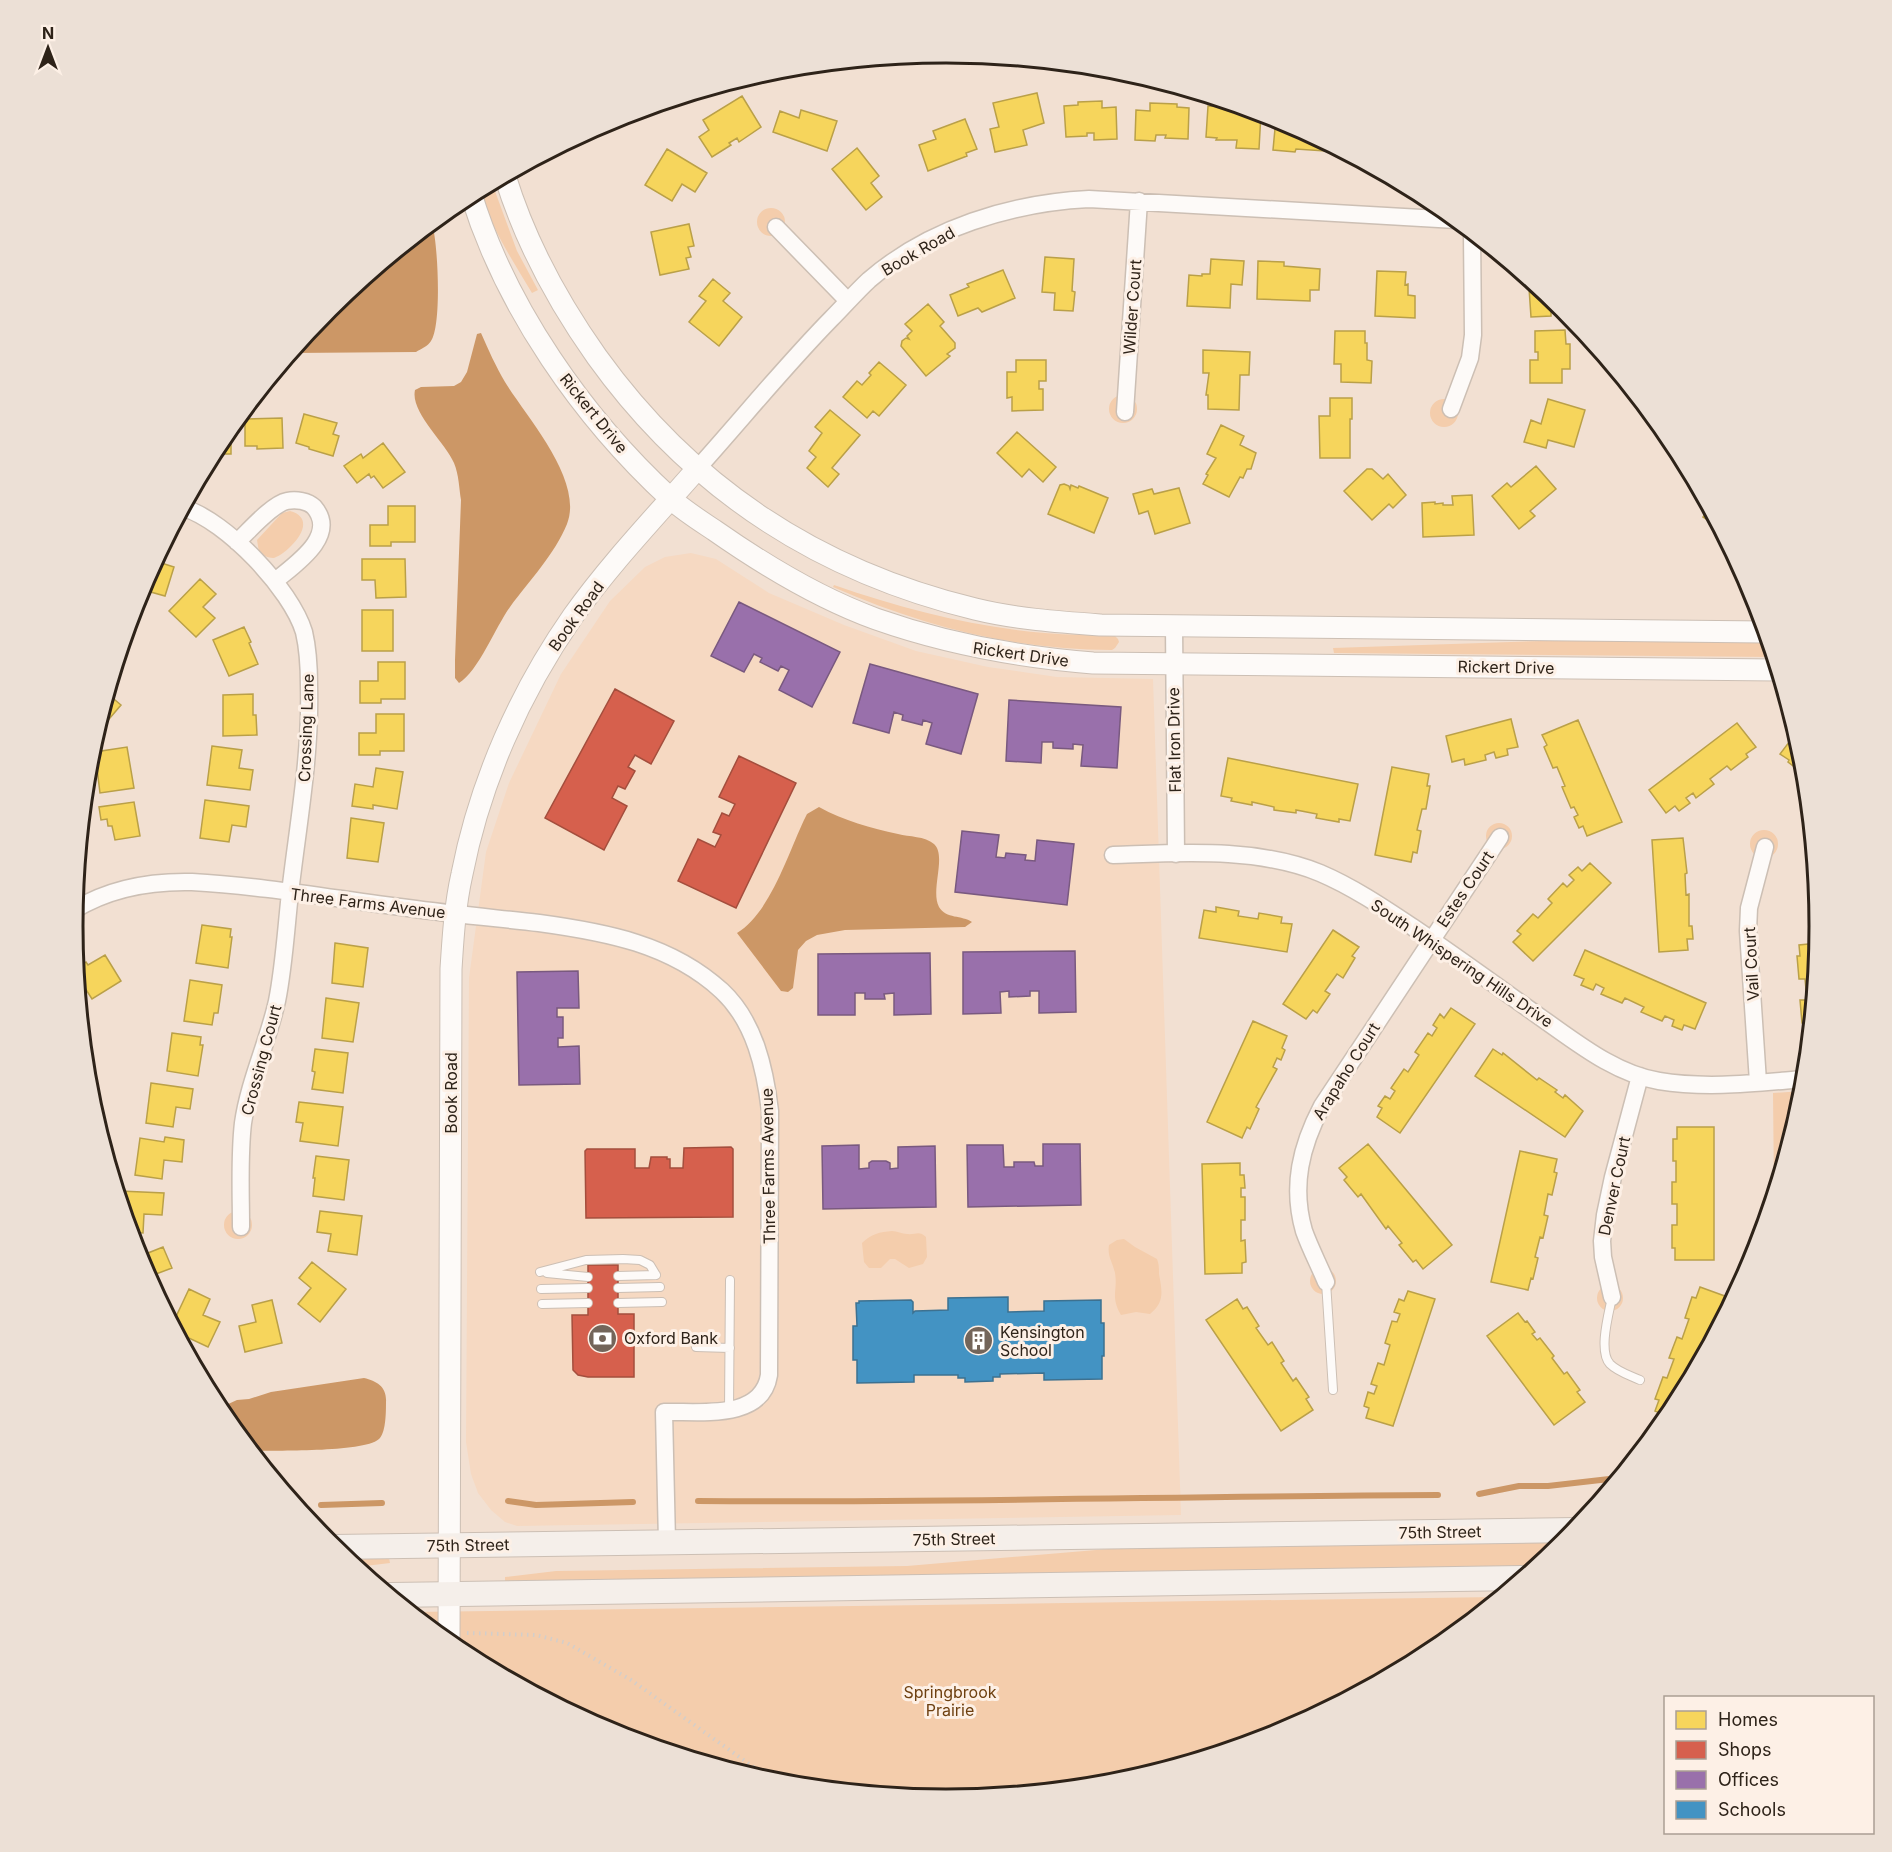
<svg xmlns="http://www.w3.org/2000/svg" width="1892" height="1852" font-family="Inter,sans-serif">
	<rect width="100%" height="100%" fill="#f2e0d2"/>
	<!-- built -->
	<path fill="#f6d9c2" d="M691,553L716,559L769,593L844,625L916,651L988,667L1057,677L1153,679L1181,1515L517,1526L505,1522L491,1510L478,1493L471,1474L466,1442L469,978L486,852L509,783L561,674L610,601L645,567L665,557Z"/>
	<!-- green -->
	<path fill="#f4cdac" d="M492,183L517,251L538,290L532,293C512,260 491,227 479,190Z
		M757 222a14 14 0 1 1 28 0a14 14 0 1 1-28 0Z
		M1109 409a14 14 0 1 1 28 0a14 14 0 1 1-28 0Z
		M1430 413a14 14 0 1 1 28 0a14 14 0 1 1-28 0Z
		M290,511C323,520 285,556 273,558C268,558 263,555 259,552L257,540L282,513Z
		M834,585C903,609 973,627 1045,633C1068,635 1091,635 1114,635L1118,639L1119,642L1115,648L1112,650C1014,650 922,626 833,587Z
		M1633,640L1768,642L1773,657L1334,653L1333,648L1541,641Z
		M1486 836a13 13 0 1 1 26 0a13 13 0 1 1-26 0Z
		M1750 844a14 14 0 1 1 28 0a14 14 0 1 1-28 0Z
		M1803,1091V1097L1774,1191L1773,1093Z
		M224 1225a14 14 0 1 1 28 0a14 14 0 1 1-28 0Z
		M892,1231C897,1231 902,1234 907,1234C916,1235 919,1230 926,1237L927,1257L923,1264L909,1268L895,1259H890L881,1268H869L864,1262L862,1243C871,1234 880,1232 892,1231Z
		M1124,1239L1135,1247L1157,1259C1159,1264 1159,1268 1159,1274C1162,1291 1165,1302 1150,1314L1136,1312L1121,1315C1110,1296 1118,1291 1115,1273C1113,1263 1107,1256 1109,1245L1117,1240Z
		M1310 1281a13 13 0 1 1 26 0a13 13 0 1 1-26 0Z
		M1597 1298a13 13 0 1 1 26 0a13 13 0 1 1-26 0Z
		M1566,1541L1536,1567L505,1582V1577L556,1571L907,1566L1108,1549Z
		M389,1558L390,1563L357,1567L347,1559Z
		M1498,1597L1431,1652L1280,1733L1116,1783L946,1799L775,1783L611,1733L460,1652L412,1612Z"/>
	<!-- water -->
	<path fill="#cc9766" d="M432,223C438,243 442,325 431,341C428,346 421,349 416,352L292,353L329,308Z
		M481,333C488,349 496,367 505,382C527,418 584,480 567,524C555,554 529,581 510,607C496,626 478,672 459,683L455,678V660L461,500C459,488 459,475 454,463C445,442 410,412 415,390L421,387L454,386L461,382L467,372L477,334Z
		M819,807C844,821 871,828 898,834C909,837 925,836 934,844C947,856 930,890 939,907C946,919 962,915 972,922L965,927L845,930L817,935L806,941L798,950L793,988L788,992L781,991L737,933C770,913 788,854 804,820L807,814Z
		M364,1378C377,1381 387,1387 386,1402C386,1411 386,1431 380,1438C368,1453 274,1450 252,1451L217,1406L226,1405L237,1400L249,1399L271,1392Z"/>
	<!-- homes -->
	<path fill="#f6d55c" stroke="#baa048" stroke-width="1.5" d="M1037,93L1044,123L1023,130L1027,145L995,152L990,129L999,127L993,103Z
		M742,96L761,127L739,142L737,138L729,143L731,145L712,157L699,137L709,130L703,120Z
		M1102,101V108L1116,107L1117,139L1094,140V133H1087V136L1066,137L1064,106L1078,105V102Z
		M1150,103L1177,104V107L1189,108L1188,139L1165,138L1166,135H1156L1155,141L1135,140L1136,110L1150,111Z
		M1208,106L1244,108L1261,113L1259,149L1236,148L1237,140H1216L1217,138L1206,137Z
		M801,110L837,121L827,151L773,132L780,111L799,118Z
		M1276,118L1325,143V151L1296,149L1295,152L1273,150Z
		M965,119L977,149L966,153L967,156L928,171L919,145L936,139L933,131Z
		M857,148L879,176L871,183L882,197L866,210L832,169Z
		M667,149L707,173L695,192L682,184L672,201L645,185Z
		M689,224L694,246L688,247L691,257L686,258L689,269L660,275L651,232Z
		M1045,257L1074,259L1072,291L1075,292L1073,311L1054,310L1055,293L1042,292Z
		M1211,259L1244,261L1242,285L1231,284L1230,308L1187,306L1189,275L1202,276V274H1210Z
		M1258,261L1284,262V266L1320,269L1319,290H1310V301L1257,299Z
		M1003,270L1015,298L982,312L978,308L958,316L950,295L969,287L967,284Z
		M1377,271L1406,272L1405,285L1408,284V295L1415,296V318L1375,316Z
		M713,279L730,293L723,301L742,317L719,346L689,322L706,301L699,296Z
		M1537,287L1565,310L1551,311V316L1531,317L1529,288Z
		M928,304L944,322L940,326L955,343V348L947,354L950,356L926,376L901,346L902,341L906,338L909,339L907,336L912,331L905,324Z
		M1565,330L1566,344H1570V369H1562V383H1530V360H1538V352H1535V331Z
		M1335,331H1365V343H1367V360L1372,361L1371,383L1341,382V364H1334Z
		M1203,350L1250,352L1249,375H1240L1239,410L1208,409V395H1206L1209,373H1203Z
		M1016,360H1046V381H1039V389H1043V410L1012,411V397L1007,398V372H1016Z
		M879,362L906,385L879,416L873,411L867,418L843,397L857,381L862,385L871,375L869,373Z
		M1330,398H1352V419H1350V458H1320L1319,416H1330Z
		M1548,399L1585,410L1574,447L1548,440L1546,448L1524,442L1531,420L1541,424Z
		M830,410L860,435L832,468L839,474L828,487L807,468L816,457L809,451L822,433L815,427Z
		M304,414L337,423L333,434L339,436L333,456L309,449V447L296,443Z
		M282,418L283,448L257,449V446H245V419Z
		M1221,425L1244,436L1240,445L1256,453L1251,469H1247L1243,478L1240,477L1229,497L1203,484L1208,475L1206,474L1216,458L1207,454Z
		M231,427V454H219V457H211L220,440Z
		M1017,432L1056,467L1043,482L1029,469L1022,477L997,453Z
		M1668,435L1672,441L1685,465L1678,467L1672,444L1669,445Z
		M383,443L405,472L383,488L374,476L371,478L369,474L357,483L344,466L361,454L363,458Z
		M1536,466L1556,489L1530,511L1535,516L1519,529L1492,496L1507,483L1511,487Z
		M1367,469H1372L1383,479L1388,474L1406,495L1393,508L1389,504L1372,520L1344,491Z
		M1064,484L1069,486L1070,489L1071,485L1078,488L1079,486L1108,498L1094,533L1048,514L1060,485Z
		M1179,488L1190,523L1155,534L1148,511L1139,514L1133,494L1152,489L1154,494Z
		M1472,495L1474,535L1423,537L1422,503L1435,502V504L1443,503V505H1453L1452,496Z
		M388,506H415V542H391V546H370V525H388Z
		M1709,509L1719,527L1703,517Z
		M362,559H405L406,597L376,598L375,580H362Z
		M155,561L174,567L165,596L140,589Z
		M200,579L216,594L203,607L215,618L196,637L169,611Z
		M362,610H393V651H362Z
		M244,627L251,642L249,643L258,664L229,676L213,640Z
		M378,662H405V699H381V703H360V681H378Z
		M108,694L121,705L104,725L100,722Z
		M253,694V715H256L257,735L223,736V695Z
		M376,714H404V751H380V755H359V733H376Z
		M1511,719L1518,747L1507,749L1508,755L1496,758L1494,752L1485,755L1486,760L1465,765L1464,759L1452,762L1446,736Z
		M1578,720L1622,822L1587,836L1583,826L1579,828L1574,817L1578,815L1574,807L1571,808L1562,787L1565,786L1557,767L1553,768L1544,747L1547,745L1542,735Z
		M1737,723L1756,747L1746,754L1748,757L1731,770L1727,766L1710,779L1714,784L1696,798L1693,793L1686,798L1690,803L1679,811L1675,806L1666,813L1649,790Z
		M1796,733L1803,756L1805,775L1788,762L1789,760L1780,754Z
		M212,746L242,750L239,768L253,770L250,790L207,785Z
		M127,747L134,788L100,793L95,752Z
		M1228,758L1358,784L1350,821L1339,819V822L1316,818L1317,814L1296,810V813L1274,810V807L1252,802V805L1231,801L1232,798L1221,796Z
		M1392,767L1429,774L1427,786H1430L1426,809H1422L1417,830L1421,831L1417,853L1413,852L1411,862L1375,855Z
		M376,768L403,772L397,809L373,805V809L352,806L355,784L373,787Z
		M205,800L249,806L246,827L232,825L229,842L200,838Z
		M134,802L140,836L115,840L112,826H108L107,819L101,820L99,807Z
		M351,818L384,823L378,862L347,858Z
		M1683,838L1687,873L1685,874L1686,895L1689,894V926H1692L1693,939H1687L1688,950L1659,952L1652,840Z
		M1590,863L1611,883L1533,961L1513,942L1521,934L1517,931L1533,914L1538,918L1552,903L1548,899L1563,883L1567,887L1574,880L1569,875L1578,867L1582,871Z
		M1216,907L1239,911L1238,916L1258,919L1259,913L1282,917L1281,923L1292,924L1287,952L1199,938L1204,910L1216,912Z
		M202,925L231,929L230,937H232L228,968L196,963Z
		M1333,930L1359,947L1352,956L1355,958L1343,978L1337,974L1325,991L1330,994L1317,1013L1313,1010L1306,1019L1283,1004Z
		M335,943L368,948L363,987L332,983Z
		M1818,943L1809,1034H1806L1805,1023H1802L1800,1000H1807L1805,979H1799L1797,956H1800L1799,945Z
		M1585,950L1706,1003L1695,1029L1684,1025L1682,1030L1672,1026L1674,1020L1665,1016L1662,1021L1641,1012L1644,1007L1625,998L1622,1003L1601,994L1604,988L1596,984L1593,990L1581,985L1584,979L1574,975Z
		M105,955L121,981L92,999L85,988L79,991L77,968L86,962L88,965Z
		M190,980L222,985L218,1013H214L212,1025L184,1021Z
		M326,998L359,1003L353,1042L322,1038Z
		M1451,1008L1475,1024L1400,1133L1377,1117L1382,1108L1378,1106L1385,1096L1390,1099L1395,1091L1391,1088L1404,1069L1408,1072L1419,1055L1415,1052L1428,1033L1432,1036L1437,1028L1433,1025L1440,1014L1444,1018Z
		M1253,1021L1287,1036L1282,1048L1285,1050L1281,1060L1277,1058L1273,1067L1277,1069L1256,1107L1259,1109L1250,1129L1247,1127L1242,1138L1207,1122Z
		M172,1033L201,1037L200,1045H203L198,1076L167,1071Z
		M315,1049L348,1053L343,1093L312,1089L315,1072L312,1071Z
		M1493,1049L1502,1055L1503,1053L1537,1080L1539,1078L1557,1090L1555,1092L1563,1098L1565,1095L1583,1111L1565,1137L1475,1076Z
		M151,1083L193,1089L190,1109L176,1107L173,1127L146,1123Z
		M299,1102L343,1107L338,1146L300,1141L303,1123L296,1122Z
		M1677,1127H1714V1260H1675V1248H1672V1225H1677V1204H1672V1182H1676V1161H1673V1139H1677Z
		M165,1137L184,1140L182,1162L164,1160L162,1179L135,1175L140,1138L164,1142Z
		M1368,1144L1452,1245L1423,1269L1416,1260L1413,1262L1399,1245L1402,1243L1388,1226L1386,1229L1361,1194L1358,1197L1344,1180L1347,1177L1339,1168Z
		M1520,1151L1557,1159L1554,1172L1557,1173L1552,1195L1548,1194L1544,1215L1548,1216L1543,1238L1540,1237L1535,1257L1538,1258L1533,1279L1531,1278L1528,1290L1491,1282Z
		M316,1156L349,1160L344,1200L313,1196L315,1178H313Z
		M1240,1163V1175H1244L1245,1188H1241V1197H1245V1220H1241V1241L1245,1240L1246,1262L1242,1263V1273L1205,1274L1202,1164Z
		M120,1191L164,1193L162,1215L144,1214L143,1233L131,1232L120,1197Z
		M320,1211L362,1216L357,1255L328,1251L331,1234L317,1232Z
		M163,1247L172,1268L156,1274L162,1289L156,1292L138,1257Z
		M312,1262L346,1289L320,1322L298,1304L311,1288L299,1278Z
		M1700,1287L1733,1299L1668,1416L1655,1411L1659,1400L1655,1399L1663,1377L1667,1378L1674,1359L1669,1358L1677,1337L1682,1339L1689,1319L1685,1318L1692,1297L1696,1298Z
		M189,1289L210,1299L203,1315L220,1322L208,1347L178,1333L173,1323Z
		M1408,1291L1435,1299L1393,1426L1366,1418L1369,1408L1364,1406L1368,1392L1374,1394L1377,1386L1371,1384L1378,1363L1384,1365L1390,1345L1385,1343L1392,1321L1397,1322L1400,1314L1394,1312L1399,1299L1404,1301Z
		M1237,1299L1243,1309L1247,1307L1259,1326L1256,1328L1268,1345L1272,1342L1284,1361L1281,1363L1293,1381L1296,1378L1309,1397L1306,1399L1313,1410L1281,1431L1206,1320Z
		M272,1300L282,1343L245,1352L239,1326L256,1322L252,1305Z
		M1518,1313L1525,1322L1527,1321L1535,1332L1532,1334L1537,1340L1540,1338L1554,1356L1552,1358L1564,1374L1567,1372L1580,1390L1577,1392L1585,1402L1554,1425L1487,1336Z"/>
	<!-- shops -->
	<path fill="#d6604d" stroke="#a44e3d" stroke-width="1.5" d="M615,689L674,721L651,764L635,755L628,767L635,771L625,789L618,786L612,798L627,806L604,850L545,818Z
		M739,756L796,783L736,908L678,881L698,839L715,847L721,835L713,832L722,813L729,816L735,804L719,797Z
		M731,1147L733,1149V1217L586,1218L585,1151L587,1149H635V1168H649L651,1157H667V1159H670V1168H683L684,1148Z
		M588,1265H618V1314H634V1377H588L578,1375L573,1370L572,1315H588Z"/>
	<!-- offices -->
	<path fill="#9970ab" stroke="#79597f" stroke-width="1.5" d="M739,602L840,652L812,707L779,690L789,670L781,666L778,671L760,662L762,658L754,654L744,672L711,656Z
		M870,664L978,694L961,754L926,744L932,723L923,720L922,725L902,720L903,715L894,712L889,733L853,723Z
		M1009,700L1121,707L1117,768L1081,766L1083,745L1073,744V749L1053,748V742H1042L1041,763L1006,761Z
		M962,831L999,835L996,857L1005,858L1006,853L1026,855L1025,860L1035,861L1037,840L1074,844L1067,905L955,892Z
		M1075,951L1076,1012L1039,1013V991H1030V996L1009,997V991L1000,992L1001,1013L963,1014V952Z
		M930,953L931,1014L894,1015V993L884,994L885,999H865V993H855V1015H818V954Z
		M578,971L579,1008H557V1017H563V1038H558V1047L579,1046L580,1084L519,1085L517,972Z
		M1043,1144H1080L1081,1205L968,1207L967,1145H1003L1004,1167H1014V1162H1034L1035,1166H1043Z
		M859,1145V1169L869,1168V1163L872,1161H886L890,1163V1169L898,1168V1147L935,1146L936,1207L823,1209L822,1146Z"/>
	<!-- schools -->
	<path fill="#4393c3" stroke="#3d7190" stroke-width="1.5" d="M1008,1297V1312L1044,1311V1301L1101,1300V1323H1104V1356H1102V1379L1044,1380V1373L1000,1374V1377H993V1381L965,1382V1378H958V1375H914V1382L857,1383V1360H853V1326H857L856,1303H859V1301L911,1300L913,1302V1313L915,1311L948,1310V1298Z"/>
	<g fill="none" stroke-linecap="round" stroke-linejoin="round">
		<!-- stream -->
		<path stroke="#cc9766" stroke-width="6" d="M1479,1494L1519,1486H1548L1618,1478
			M508,1501L536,1505L633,1502
			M698,1501C945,1503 1191,1496 1438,1495
			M321,1505L382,1503"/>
		<defs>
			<path id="service" d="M540,1272L586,1260L623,1259L640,1260L650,1265L656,1275
				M547,1273L588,1277
				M618,1276L656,1275
				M1326,1282L1333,1390
				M618,1288L660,1287
				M541,1289L588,1288
				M1612,1297C1609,1313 1598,1351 1610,1364C1618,1372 1629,1375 1640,1380
				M618,1303L662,1302
				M542,1304L588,1303
				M696,1347L730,1348
				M729,1410L730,1280"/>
			<path id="minor" d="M776,227L848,301
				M1451,409L1470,358L1473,335L1472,233
				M1125,412L1139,201
				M697,469C742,419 784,367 831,319C844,306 856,292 869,280C929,228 1011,203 1089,199L1456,220
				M184,508C226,521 291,589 304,632C308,649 309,668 309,686C311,755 298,824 290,893C286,929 284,966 277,1001C268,1042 249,1081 243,1123C239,1157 241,1193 241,1227
				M237,542C249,531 272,504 287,501C296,499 308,501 314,507C339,536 294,565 275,581
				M1174,626L1176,854
				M1113,855C1180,853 1256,847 1320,873C1353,887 1384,908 1414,928C1457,957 1498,987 1540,1017C1576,1042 1615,1074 1659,1081C1707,1089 1756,1083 1804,1079
				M74,910C110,888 150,881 192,882C264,886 336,899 408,908C451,914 495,918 539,923C605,932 671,944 722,991C755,1022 765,1069 770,1111L769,1375C762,1421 699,1411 664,1412L667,1542
				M1758,1082L1748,931L1749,908L1765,847
				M1326,1282C1319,1265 1310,1248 1304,1231C1291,1186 1301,1146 1322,1106L1500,837
				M1612,1297L1603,1257L1602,1241L1605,1215L1613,1177L1640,1076"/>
			<path id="tertiary" d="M505,176C525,241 558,302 597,357C692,489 818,571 975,609C1016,619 1059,622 1101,625L1765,632
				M471,194C506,308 583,418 670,498C683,510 699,520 714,530C764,565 818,598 876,619C947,644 1018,657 1093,663L1777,670
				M449,1643L451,969C453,937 455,905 462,874C480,782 520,692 573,616C610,564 655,517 697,469"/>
			<path id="secondary" d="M333,1547L1575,1530
				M391,1595L1522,1578"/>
		</defs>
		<!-- service casing -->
		<use href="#service" stroke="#ccbfb4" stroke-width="10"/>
		<!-- minor casing -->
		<use href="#minor" stroke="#ccbfb4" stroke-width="19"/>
		<!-- tertiary casing -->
		<use href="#tertiary" stroke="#ccbfb4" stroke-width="23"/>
		<!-- secondary casing -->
		<use href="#secondary" stroke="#ccbfb4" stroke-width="26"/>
		<!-- path -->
		<path stroke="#d3ceca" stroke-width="4" stroke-dasharray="1.5 4.5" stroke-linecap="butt" d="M467,1633L536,1635L567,1643L631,1680L776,1783"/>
		<!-- service -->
		<use href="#service" stroke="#fdfaf8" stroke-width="8"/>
		<!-- minor -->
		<use href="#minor" stroke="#fdfaf8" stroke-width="16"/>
		<!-- tertiary -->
		<use href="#tertiary" stroke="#fdfaf8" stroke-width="21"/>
		<!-- secondary -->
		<use href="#secondary" stroke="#f5efea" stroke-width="24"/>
	</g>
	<!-- icons -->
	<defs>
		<symbol id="bank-disc" viewBox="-11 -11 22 22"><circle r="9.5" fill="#73655a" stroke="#fdf0e6"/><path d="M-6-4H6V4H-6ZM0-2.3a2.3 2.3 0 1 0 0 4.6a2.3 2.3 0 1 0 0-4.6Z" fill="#fff"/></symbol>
		<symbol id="building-disc" viewBox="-11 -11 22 22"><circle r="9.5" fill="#73655a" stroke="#fdf0e6"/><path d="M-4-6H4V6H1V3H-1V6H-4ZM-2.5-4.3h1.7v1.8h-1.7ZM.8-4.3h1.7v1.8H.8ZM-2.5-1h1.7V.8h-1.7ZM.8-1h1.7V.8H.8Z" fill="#fff"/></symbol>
	</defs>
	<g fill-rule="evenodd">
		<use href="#bank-disc" x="586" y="1322" width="33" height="33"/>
		<use href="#building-disc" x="962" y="1324" width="33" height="33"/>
	</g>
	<g text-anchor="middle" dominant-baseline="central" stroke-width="6" stroke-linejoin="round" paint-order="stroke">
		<!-- street labels -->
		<g font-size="16" fill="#2e2319" stroke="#fdf0e6">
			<text transform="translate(918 251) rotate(-30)">Book Road</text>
			<text transform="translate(1132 307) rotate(-86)">Wilder Court</text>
			<text transform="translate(594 413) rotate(51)">Rickert Drive</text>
			<text transform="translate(576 616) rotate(-54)">Book Road</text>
			<text transform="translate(1021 654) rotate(8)">Rickert Drive</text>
			<text transform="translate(1506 667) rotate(1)">Rickert Drive</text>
			<text transform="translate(306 728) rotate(-88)">Crossing Lane</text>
			<text transform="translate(1174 740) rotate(-91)">Flat Iron Drive</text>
			<text transform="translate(1465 889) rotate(-56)">Estes Court</text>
			<text transform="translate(368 903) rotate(7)">Three Farms Avenue</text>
			<text transform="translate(1462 963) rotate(34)">South Whispering Hills Drive</text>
			<text transform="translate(1751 964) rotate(-93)">Vail Court</text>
			<text transform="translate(261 1060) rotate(-75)">Crossing Court</text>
			<text transform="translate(1346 1071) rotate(-58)">Arapaho Court</text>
			<text transform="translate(451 1093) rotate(-90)">Book Road</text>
			<text transform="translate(768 1166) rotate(-91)">Three Farms Avenue</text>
			<text transform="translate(1614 1186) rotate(-78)">Denver Court</text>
			<text transform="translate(1440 1532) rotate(-1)">75th Street</text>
			<text transform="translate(954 1539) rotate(-1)">75th Street</text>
			<text transform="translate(468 1545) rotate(-1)">75th Street</text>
		</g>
		<!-- poi labels -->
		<g font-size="16" fill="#2e2319" stroke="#fdf0e6" text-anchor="start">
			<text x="1000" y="1332">Kensington<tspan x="1000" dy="18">School</tspan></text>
			<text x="624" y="1338">Oxford Bank</text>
		</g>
		<!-- park labels -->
		<g font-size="16" fill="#6e4010" stroke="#fdf0e6">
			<text x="950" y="1692">Springbrook<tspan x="950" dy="18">Prairie</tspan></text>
		</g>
	</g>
	<!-- crop -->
	<path d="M0 0H1892V1852H0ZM83 926a863 863 0 1 1 1726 0a863 863 0 1 1-1726 0Z" fill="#ece0d6" fill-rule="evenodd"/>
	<path fill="none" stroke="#2e2319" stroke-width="3" d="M83 926a863 863 0 1 1 1726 0a863 863 0 1 1-1726 0Z"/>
	<!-- legend -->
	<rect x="1664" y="1696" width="210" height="138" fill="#fdf0e6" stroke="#aa9e94" stroke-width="1.5"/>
	<rect x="1676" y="1711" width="30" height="18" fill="#f6d55c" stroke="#aa9e94" stroke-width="1.5"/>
	<text x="1718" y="1726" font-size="18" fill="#2e2319">Homes</text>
	<rect x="1676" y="1741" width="30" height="18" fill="#d6604d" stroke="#aa9e94" stroke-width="1.5"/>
	<text x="1718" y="1756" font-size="18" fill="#2e2319">Shops</text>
	<rect x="1676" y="1771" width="30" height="18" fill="#9970ab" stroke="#aa9e94" stroke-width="1.5"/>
	<text x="1718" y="1786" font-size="18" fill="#2e2319">Offices</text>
	<rect x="1676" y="1801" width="30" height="18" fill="#4393c3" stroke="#aa9e94" stroke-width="1.5"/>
	<text x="1718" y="1816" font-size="18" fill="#2e2319">Schools</text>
	<!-- north arrow -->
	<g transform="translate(48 48)" stroke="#fdf0e6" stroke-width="4.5" paint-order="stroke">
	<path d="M0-4.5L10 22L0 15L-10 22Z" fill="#2e2319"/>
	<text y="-9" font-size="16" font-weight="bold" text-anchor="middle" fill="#2e2319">N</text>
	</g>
</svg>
